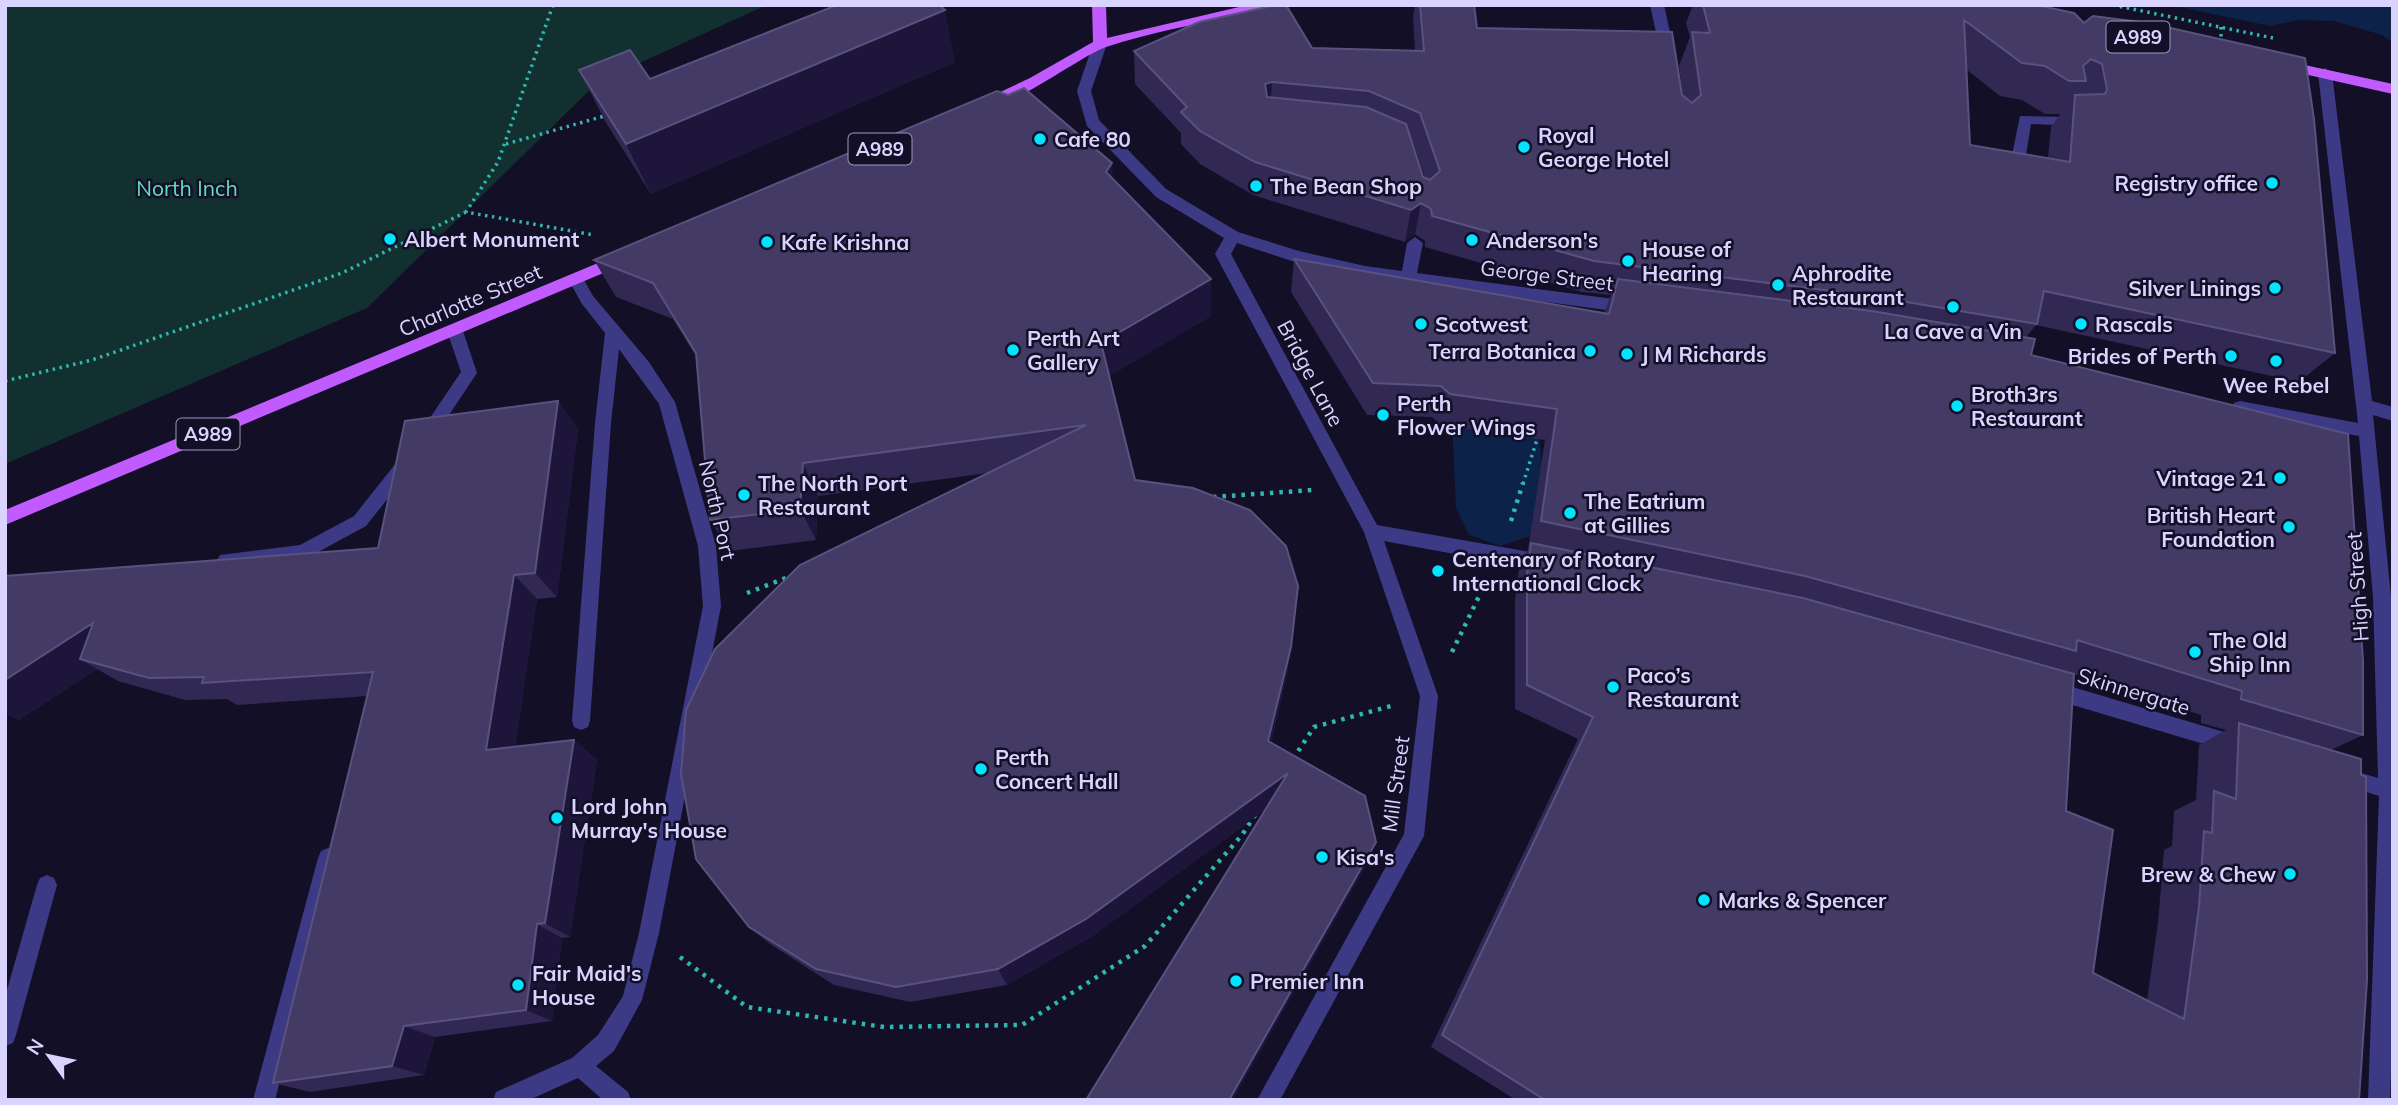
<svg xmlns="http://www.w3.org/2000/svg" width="2398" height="1105" font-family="Mulish,sans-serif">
	<rect width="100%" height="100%" fill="#130f26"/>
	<!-- green -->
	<path fill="#12302f" d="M5,5H767L598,82L367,308L5,464Z"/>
	<!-- water -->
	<path fill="#0c2248" d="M2170,5H2393V42L2382,35L2334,21L2299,20L2270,26Z"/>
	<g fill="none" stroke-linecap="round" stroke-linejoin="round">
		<!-- river -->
		<path fill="#0c2248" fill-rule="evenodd" d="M1492,345L1522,355L1534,379L1546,508L1533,535L1501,546L1469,535L1456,508L1450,379L1462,355Z"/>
		<!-- path-far1 -->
		<path stroke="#2fb8b0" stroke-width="3.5" stroke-dasharray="2.5 4.5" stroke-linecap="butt" d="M553,5L498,162L466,212L594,235
			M2113,5L2273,38
			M2221,27V44
			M506,144L608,115
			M5,381L92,360L342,273L466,212
			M1523,484L1539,433"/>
		<!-- path -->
		<path stroke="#2fb8b0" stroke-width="4.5" stroke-dasharray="3.5 6" stroke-linecap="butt" d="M1213,497L1313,490
			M1511,521L1523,483
			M747,593L791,576
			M1452,652L1485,584
			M1293,759L1314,727L1391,706
			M680,957L747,1007L884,1027L1022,1025L1145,946L1242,835L1255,815"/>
		<!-- minor -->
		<path fill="#3d3a85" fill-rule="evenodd" d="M1650,5H1664L1675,55L1673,58L1668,60L1661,55Z
			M1100,39L1107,44L1091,91L1099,120L1166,189L1238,232L1299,251L1365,266L1402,271L1407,243L1415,237L1423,243L1417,273L1629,301L1637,307L1629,313L1365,278L1298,263L1237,243L1231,254L1377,525L1547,555L1553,558L1556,563L1553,568L1547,571L1384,541L1438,696L1424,836L1280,1100H1257L1404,834L1420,696L1364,532L1215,254L1224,238L1156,197L1087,126L1077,91L1093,44Z
			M2325,68L2332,73L2372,401L2393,407V421L2373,415L2391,597L2393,649V1010L2390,1100H2368L2379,796L2338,783L2335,777L2338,771L2345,768L2378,778L2373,597L2359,436L2240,415L2234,413L2232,408L2234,403L2240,401L2358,423L2318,73Z
			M2072,113L2079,118L2078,126L2031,124L2026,155L2019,160L2014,159L2012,155L2020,116L2066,117Z
			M576,273L581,275L593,296L649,362L675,402L716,546L721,606L659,933L642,1000L614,1051L596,1066L628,1092L631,1100H603L578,1078L529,1100H493L496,1092L572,1058L598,1035L623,996L639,933L703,606L698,546L659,404L619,349L611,423L590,721L588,727L581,730L574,727L572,721L595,423L605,333L582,304L568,279Z
			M455,325L463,331L477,373L433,439H421L419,434L461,372L447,331Z
			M406,456L412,458L414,463L412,468L366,526L309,557L226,568L220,565L217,560L220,555L300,545L354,516L400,458Z
			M2049,680L2234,735L2241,738L2243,744L2241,750L2234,753L2049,698L2042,695L2040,689L2042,683Z
			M328,848L335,851L338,858L275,1100H253L318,858L321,851Z
			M47,875L54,878L57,885L16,1035L13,1043L5,1046V997L37,885L40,878Z"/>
		<!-- major -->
		<path fill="#c25bff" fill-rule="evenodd" d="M1092,5H1106L1107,38L1239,7L1284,5C1274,14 1252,13 1238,16C1195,24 1148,33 1106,47C1080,56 1005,114 981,107V101L1030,78L1093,42Z
			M2286,61L2393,84V94L2281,69L2279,66Z
			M622,253L627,255L630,259L627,263L5,525V510Z"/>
	</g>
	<!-- wall -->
	<path fill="#312854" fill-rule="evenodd" d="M1415,5H1474L1477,28L1683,97L1679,66L1690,37L1686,23L1693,5L2074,13L2335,353L2299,382L2036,325L2026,337L2031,355L2363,735L2331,750L2359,1100H1516L1431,1047L1578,739L1515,709V600L1519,570L1528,549L1545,440L1441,425L1432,417L1367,415L1291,292L1294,259L1604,313L1611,295L1582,292L1425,247V241L1415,234L1405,242L1253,195L1200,164L1181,144V133L1135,84L1134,51L1312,48L1415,51L1413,17ZM1967,70L2000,96L2022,100L2045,114H2060L2051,127L2048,158L1970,145ZM1412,145L1414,146L1425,178L1423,177ZM2074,674L2201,715V723L2226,730L2199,745L2196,800L2174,811L2172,846L2164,850L2158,923L2147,1000L2093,973L2066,811Z
		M955,62L651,194L605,121L579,70L650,79Z
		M1113,180L1211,316L1109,376L1135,480L1291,647L1287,674L1271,742L1376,842L1368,863L1265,810L1091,937L1007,985L910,1002L834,985L770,944L749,927L988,473L818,496L816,540L730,551L710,520L697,358L673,319L616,297L594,260Z
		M558,401L578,429L557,597L537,599L515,747L574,740L597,760L570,937L562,938L552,1021L435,1037L424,1075L310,1092L273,1083L368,696L237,705L227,699L185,700L118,681L97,669L19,720L5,713V576L378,548Z"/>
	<!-- shaded-wall -->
	<path fill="#1d163a" d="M945,10L955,62L651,194L626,144Z
		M1272,82L1270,115L1265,84Z
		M1112,163L1115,202L1106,172Z
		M1421,203L1415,234L1405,242L1411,210Z
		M1211,279V316L1105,379L1101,343Z
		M558,401L578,429L557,597L535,573Z
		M803,463L818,496L816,540L800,509Z
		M514,575L537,599L512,770L486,750Z
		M93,623L80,659L97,669L19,720L5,713V680Z
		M1291,647L1287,674L1265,765L1268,741Z
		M574,740L597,760L570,937L545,923Z
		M1288,773L1284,796L1091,937L1007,985L998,969Z
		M1376,842L1368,863L1233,1100H1229Z
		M537,924L562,938L552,1021L526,1010Z
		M404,1026L435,1037L424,1075L392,1066Z"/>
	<!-- building -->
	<path fill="#433a66" stroke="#5a527e" stroke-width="2" fill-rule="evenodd" d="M837,5H939L945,10L626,144L579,70L630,50L650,79Z
		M1276,5H1286L1312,48L1424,51L1420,5H1474L1477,28L1672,32L1682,95L1692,103L1701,95L1692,32L1710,33L1703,5H2036L2074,13L2084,23L2093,16L2148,23L2305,58L2314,119L2335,353L2044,291L2037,324L1871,296L1594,261L1432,216L1431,209L1421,203L1411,210L1255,162L1200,131L1181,112L1187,107L1134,51L1199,22ZM1964,20L2022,63L2045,66L2069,81H2086L2083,66L2091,59L2102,64L2107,89L2105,94L2075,95L2070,162L1970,145ZM1272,82L1369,91L1420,113L1440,171L1430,180L1423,177L1406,124L1366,107L1267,97L1265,84Z
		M1024,88L1112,163L1106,172L1211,279L1101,343L1135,480L1193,488L1250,510L1286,546L1298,586L1291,647L1268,741L1365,796L1376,842L1229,1100H1086L1288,773L1086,919L998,969L896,987L816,969L749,927L696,859L681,774L686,710L715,649L800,565L1086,425L803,463L800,509L710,520L696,353L653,283L594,260L997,91L1008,95Z
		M1294,259L1609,314L1618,279L1872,311L2035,339L2031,355L2348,434L2363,661V735L2241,699L2242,691L2077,640L2076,651L1805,576L1541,521L1557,409L1450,394L1441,386L1373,383Z
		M558,401L535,573L514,575L486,750L574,740L545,923L537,924L526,1010L404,1026L392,1066L273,1083L373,672L202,683L204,677L149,678L80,659L93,623L5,680V576L378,548L405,421Z
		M1531,543L1803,598L2074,674L2066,811L2113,830L2093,973L2184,1019L2199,907L2204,831L2212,833L2214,791L2236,799L2239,723L2361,759V775L2366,777L2367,980L2359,1100H1545L1442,1035L1593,717L1527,685V574Z"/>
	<!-- markers -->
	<g fill="#00e5ff" stroke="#130f26" stroke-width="2.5">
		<circle cx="1040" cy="139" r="7"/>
		<circle cx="1524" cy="147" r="7"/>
		<circle cx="2272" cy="183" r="7"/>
		<circle cx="1256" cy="186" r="7"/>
		<circle cx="390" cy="239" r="7"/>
		<circle cx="1472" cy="240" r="7"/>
		<circle cx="767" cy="242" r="7"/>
		<circle cx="1628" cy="261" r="7"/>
		<circle cx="1778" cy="285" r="7"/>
		<circle cx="2275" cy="288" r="7"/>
		<circle cx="1953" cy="307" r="7"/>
		<circle cx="1421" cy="324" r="7"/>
		<circle cx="2081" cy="324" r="7"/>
		<circle cx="1013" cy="350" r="7"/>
		<circle cx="1590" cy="351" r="7"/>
		<circle cx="1627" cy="354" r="7"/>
		<circle cx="2231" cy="356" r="7"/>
		<circle cx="2276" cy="361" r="7"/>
		<circle cx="1957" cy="406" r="7"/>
		<circle cx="1383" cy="415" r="7"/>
		<circle cx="2280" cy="478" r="7"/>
		<circle cx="744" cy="495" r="7"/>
		<circle cx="1570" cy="513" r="7"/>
		<circle cx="2289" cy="527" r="7"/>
		<circle cx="1438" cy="571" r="7"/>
		<circle cx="2195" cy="652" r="7"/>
		<circle cx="1613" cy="687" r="7"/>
		<circle cx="981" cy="769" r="7"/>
		<circle cx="557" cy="818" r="7"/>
		<circle cx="1322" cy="857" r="7"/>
		<circle cx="2290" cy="874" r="7"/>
		<circle cx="1704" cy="900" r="7"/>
		<circle cx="1236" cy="981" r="7"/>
		<circle cx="518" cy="985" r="7"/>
	</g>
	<g text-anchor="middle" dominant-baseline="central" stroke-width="5" stroke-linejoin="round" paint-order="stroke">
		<!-- shield labels -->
		<g fill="#130f26" stroke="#9e99be" stroke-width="2">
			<rect x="2106.5" y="21.5" width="63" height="31" rx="5"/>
			<rect x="848.5" y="133.5" width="63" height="31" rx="5"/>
			<rect x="176.5" y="418.5" width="63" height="31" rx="5"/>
		</g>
		<g font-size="19" font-weight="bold" fill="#d9d4ff">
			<text x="2138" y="37">A989</text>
			<text x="880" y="149">A989</text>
			<text x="208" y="434">A989</text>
		</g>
		<!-- poi labels -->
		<g font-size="21" font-weight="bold" fill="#d9d4ff" stroke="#130f26" text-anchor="start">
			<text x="1538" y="135">Royal<tspan x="1538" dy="24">George Hotel</tspan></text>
			<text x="1054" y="139">Cafe 80</text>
			<text x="2258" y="183" text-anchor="end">Registry office</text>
			<text x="1270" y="186">The Bean Shop</text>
			<text x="404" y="239">Albert Monument</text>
			<text x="1486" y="240">Anderson's</text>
			<text x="781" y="242">Kafe Krishna</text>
			<text x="1642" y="249">House of<tspan x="1642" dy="24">Hearing</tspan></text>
			<text x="1792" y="273">Aphrodite<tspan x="1792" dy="24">Restaurant</tspan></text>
			<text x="2261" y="288" text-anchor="end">Silver Linings</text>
			<text x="1435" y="324">Scotwest</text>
			<text x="2095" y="324">Rascals</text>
			<text x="1953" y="331" text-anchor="middle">La Cave a Vin</text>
			<text x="1027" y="338">Perth Art<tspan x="1027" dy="24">Gallery</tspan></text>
			<text x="1576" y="351" text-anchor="end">Terra Botanica</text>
			<text x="1641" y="354">J M Richards</text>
			<text x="2217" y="356" text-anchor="end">Brides of Perth</text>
			<text x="2276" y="385" text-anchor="middle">Wee Rebel</text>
			<text x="1971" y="394">Broth3rs<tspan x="1971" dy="24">Restaurant</tspan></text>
			<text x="1397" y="403">Perth<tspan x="1397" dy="24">Flower Wings</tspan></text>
			<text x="2266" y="478" text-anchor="end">Vintage 21</text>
			<text x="758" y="483">The North Port<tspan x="758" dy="24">Restaurant</tspan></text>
			<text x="1584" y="501">The Eatrium<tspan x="1584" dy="24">at Gillies</tspan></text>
			<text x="2275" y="515" text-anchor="end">British Heart<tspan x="2275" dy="24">Foundation</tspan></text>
			<text x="1452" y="559">Centenary of Rotary<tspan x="1452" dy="24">International Clock</tspan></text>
			<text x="2209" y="640">The Old<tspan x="2209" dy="24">Ship Inn</tspan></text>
			<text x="1627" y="675">Paco’s<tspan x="1627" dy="24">Restaurant</tspan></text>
			<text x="995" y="757">Perth<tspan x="995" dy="24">Concert Hall</tspan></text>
			<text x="571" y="806">Lord John<tspan x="571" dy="24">Murray's House</tspan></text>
			<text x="1336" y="857">Kisa's</text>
			<text x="2276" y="874" text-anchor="end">Brew &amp; Chew</text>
			<text x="1718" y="900">Marks &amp; Spencer</text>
			<text x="532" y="973">Fair Maid's<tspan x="532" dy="24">House</tspan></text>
			<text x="1250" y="981">Premier Inn</text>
		</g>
		<!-- park labels -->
		<g font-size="21" fill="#5fe0c0" stroke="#130f26">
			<text x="187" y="188">North Inch</text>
		</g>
		<!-- street labels -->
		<g font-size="21" fill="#d9d4ff" stroke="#130f26">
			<text transform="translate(1547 275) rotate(7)">George Street</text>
			<text transform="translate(470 300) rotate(-23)">Charlotte Street</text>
			<text transform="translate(1311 373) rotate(62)">Bridge Lane</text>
			<text transform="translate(718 510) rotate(77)">North Port</text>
			<text transform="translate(2357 587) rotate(-94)">High Street</text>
			<text transform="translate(2134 691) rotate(17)">Skinnergate</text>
			<text transform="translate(1395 784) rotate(-82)">Mill Street</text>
		</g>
	</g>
	<!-- border -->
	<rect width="2398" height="1105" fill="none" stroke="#d9d4ff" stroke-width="14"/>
	<!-- north arrow -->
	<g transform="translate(49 1056) rotate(303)" stroke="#130f26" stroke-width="5" paint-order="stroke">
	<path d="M0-5L12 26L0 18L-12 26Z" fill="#d9d4ff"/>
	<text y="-10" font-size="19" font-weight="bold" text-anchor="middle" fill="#d9d4ff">N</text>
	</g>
</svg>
